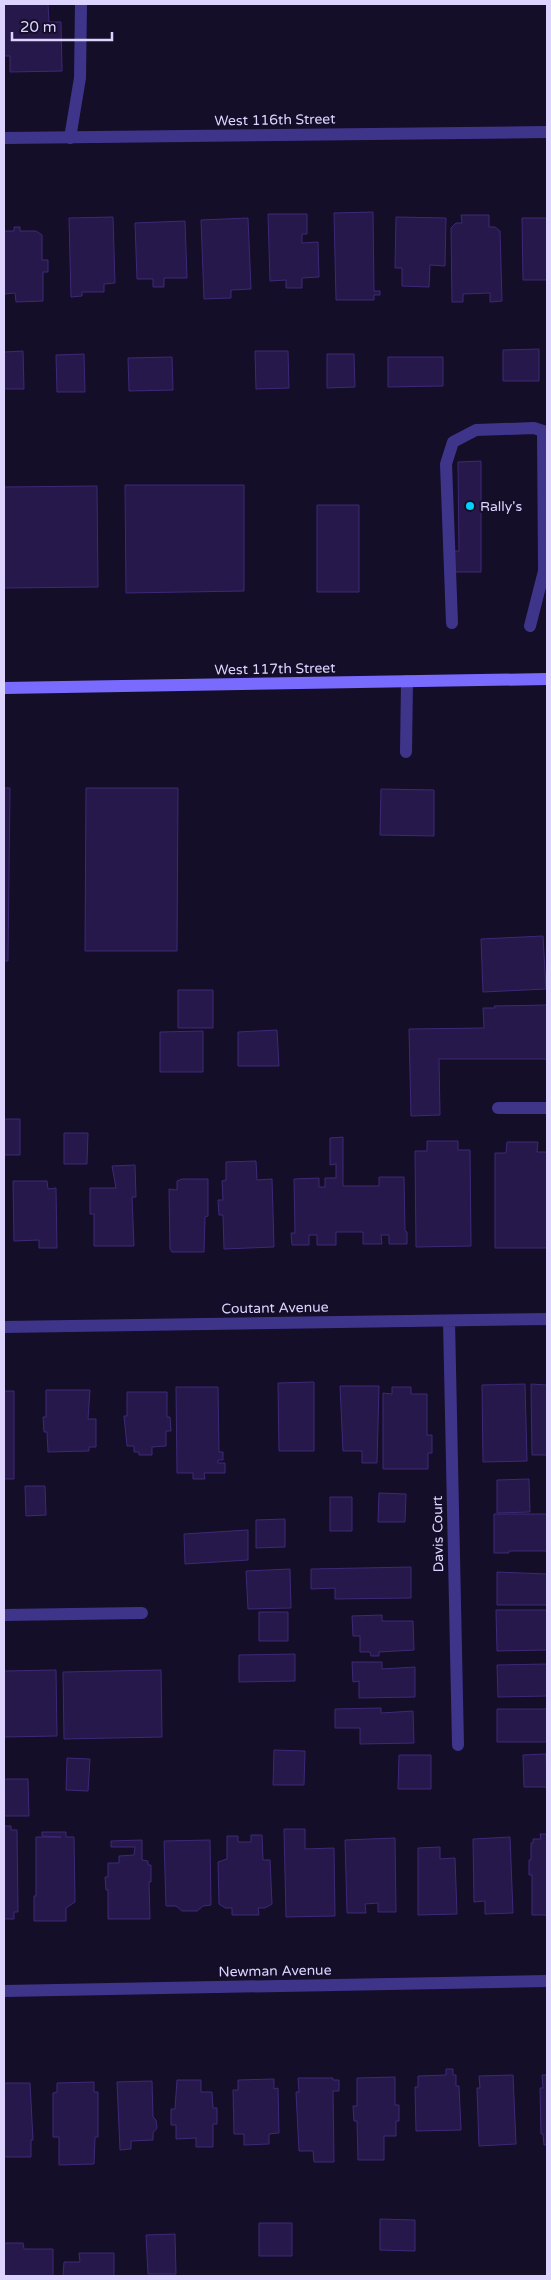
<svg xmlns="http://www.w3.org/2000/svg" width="551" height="2280" font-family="'Varela Round',sans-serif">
	<rect width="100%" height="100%" fill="#140e28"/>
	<!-- building -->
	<path fill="#26184a" stroke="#3e2878" d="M4,4H48L49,22H61L62,71L10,72V56H4Z
		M373,212L374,291H380V295H374V300H336L334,213Z
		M268,214H307V234H302V243L318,242L319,277L302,278V288H286V280L270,281Z
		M461,215H489V227H495L500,231L502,301L490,302V293L463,294V302H452L451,228L456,223H462Z
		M113,217L115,283L104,284V292H82V296L71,297L69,218Z
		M396,217L446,218L445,266L430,265L429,287L402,286V268H395Z
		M248,218L251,289L231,290V298L204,299L201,220Z
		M522,218H547V280H523Z
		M185,221L187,278H164V287H153V279H137L135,223Z
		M14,227H20V231H36L42,235V260H48V272H43V301L16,302L15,293L4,294V231H14Z
		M539,349V381H503V350Z
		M23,351L24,389H4V352Z
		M255,351H288L289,388L256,389Z
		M84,354L85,392H57L56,355Z
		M327,354H354L355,387L327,388Z
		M172,357L173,390L129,391L128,358Z
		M388,357H443V386L388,387Z
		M481,461V572H451V551H459L458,462Z
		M125,485H244V591L126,593Z
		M97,486L98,587L4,588V487Z
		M317,505H359V592H317Z
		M4,788H10L8,961H4Z
		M86,788H178L177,951H85Z
		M381,789L434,790V836L380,835Z
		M543,936L546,989L483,992L481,939Z
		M178,990H213V1028H178Z
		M547,1005V1059H439L440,1115L411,1116L409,1029L484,1028L483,1008H495L494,1006Z
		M277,1030L279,1066H238V1032Z
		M203,1031V1072H160V1032Z
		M4,1119H20V1155H4Z
		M64,1133H88L87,1164H64Z
		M343,1137V1186H379V1177H404L405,1231L407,1232V1244H389V1235H381L382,1244H363V1232H336V1245H317V1235H309V1245H292L291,1233H295L294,1179L319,1178V1187H325V1178H336V1164L330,1165V1138Z
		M427,1141H458V1150H470L471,1246L416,1247L415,1151H427Z
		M507,1142H538L537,1152H547V1248H495V1153H506Z
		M256,1161L257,1180L272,1179L274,1247L224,1249L223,1215H219L218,1200H223L222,1181L226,1180V1162Z
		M135,1165L136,1197H132L134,1246H94V1214H90V1188H116L112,1166Z
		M182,1179H208V1216L205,1217L204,1252H172L170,1249L169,1189L177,1190V1181Z
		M13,1181H47L48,1189L56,1188L57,1248H39V1240L14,1241Z
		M314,1382V1451H279L278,1383Z
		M525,1384L527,1461L483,1462L482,1385Z
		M531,1384L547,1385V1455H532Z
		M340,1386H379L377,1463H362V1451H343Z
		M176,1387H218L219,1452H223V1460H218V1463H225V1473H204L205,1479H193V1473H177Z
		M392,1387H411V1394H427V1435H432V1453H428V1469H383V1393L392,1394Z
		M46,1390H90L88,1419H96V1447H89V1451L48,1452L47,1432H44L43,1417H46Z
		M4,1391H14V1479H4Z
		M127,1392H167V1417H170L171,1431H166V1446L152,1447V1455H139V1452H134V1446H127L124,1416H127Z
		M529,1479L530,1512L497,1513V1480Z
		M25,1486H45L46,1515L26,1516Z
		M379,1493L406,1494L405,1522H378Z
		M330,1497H352V1531H330Z
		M494,1514H547V1551H509V1553H494Z
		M285,1519V1547L256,1548V1520Z
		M248,1530V1560L185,1564L184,1534Z
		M411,1567V1598L335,1599V1588L311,1589V1569Z
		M290,1569L291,1608L248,1609L246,1571Z
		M497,1572L547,1574V1605H497Z
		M496,1610H547V1650L497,1651Z
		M259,1612H288V1641H259Z
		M382,1615V1621H413L414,1650L379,1652V1656H371L370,1652H360V1636H353L352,1616Z
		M295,1654V1681L239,1682V1655Z
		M352,1662H382V1669L415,1667V1697L359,1698V1681L353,1682Z
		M547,1664V1696L498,1697L497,1665Z
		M56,1670L57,1736L4,1737V1671Z
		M161,1670L162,1737L64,1739L63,1672Z
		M381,1708V1713L413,1711L414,1743L360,1744V1728H335V1709Z
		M497,1709H547V1742H497Z
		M274,1750L305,1751L304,1785H273Z
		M546,1754L547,1787H524L523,1755Z
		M399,1755H431V1789H398Z
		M67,1758L90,1759L88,1791L66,1790Z
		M4,1779H28L29,1816H4Z
		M4,1826H11V1830H17L18,1912H14V1919H4Z
		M284,1829H305V1849L334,1848L335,1916L286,1917Z
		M42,1832H66V1837H74L75,1902L66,1908V1921H34V1896H36V1837H61L42,1836Z
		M540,1834H547V1915H532V1875H529V1860H531V1843H533V1839H541Z
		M251,1835H262L263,1860H270L272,1904L265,1908H258L259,1915H232V1908H225L219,1904L218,1862L227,1859V1836H238V1842H251Z
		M510,1837L513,1913L485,1914V1901L474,1902L473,1839Z
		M395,1838L396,1912H378V1903L365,1904L366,1913H347L345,1840Z
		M142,1840V1860L148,1861V1865H151V1882H149L150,1919H108V1890H106L105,1877H108V1863H119V1856L134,1855L135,1847H111V1841Z
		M210,1840L211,1905L203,1906L197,1911H182L176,1906H166L164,1841Z
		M440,1847V1859L455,1858L457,1914L418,1915V1848Z
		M446,2069H453V2075H456V2086H459L461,2130L416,2131L415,2087H418V2076L446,2075Z
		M513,2075L516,2144L479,2146L477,2088H480L479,2076Z
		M542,2075H547V2145H544L543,2134H541L540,2088H543Z
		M395,2077V2105H399V2121H396V2136H384V2160H358L357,2121H354L353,2106H357V2078Z
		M298,2078H333V2080H339V2091H333L334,2162H314L313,2151H299L296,2092H299Z
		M274,2079V2089L278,2088L279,2133L269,2134V2144L244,2145V2134H234L233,2090H238V2080Z
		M177,2080H201V2092H212L213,2108H217V2124H213V2147H196V2138L176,2139V2125H171V2109H175Z
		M152,2081L153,2117L156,2120L157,2128L153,2133V2140L131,2141V2149L120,2150L117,2082Z
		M94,2082V2092H98V2137H95L94,2164L59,2165V2137H53V2093L57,2092V2083Z
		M4,2083H30L33,2140H31V2157H4Z
		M380,2219L415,2220V2251L380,2250Z
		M259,2223H292V2256H259Z
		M175,2234L176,2274H148L146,2235Z
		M4,2243H23L24,2249H53V2276H4Z
		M79,2253H114V2276H63L64,2262H80Z"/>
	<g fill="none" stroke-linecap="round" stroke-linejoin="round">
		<!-- service -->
		<path stroke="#3e358a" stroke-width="12" d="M70,138L80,78L81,4
			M452,623L446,464L453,442L476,430L534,428L543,431L544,571L530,626
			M406,752L407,681
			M498,1108H547
			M4,1615L142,1613"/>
		<!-- minor -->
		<path stroke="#3e358a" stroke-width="12" d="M4,138L547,132
			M449,1321L458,1745
			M4,1327L547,1319
			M4,1991L547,1981"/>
		<!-- secondary -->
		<path stroke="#7a6bff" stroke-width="12" d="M4,688L547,679"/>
	</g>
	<!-- markers -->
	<circle fill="#00d3ff" stroke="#140e28" stroke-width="2" cx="470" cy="506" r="5"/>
	<g text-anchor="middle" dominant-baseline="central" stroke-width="4" stroke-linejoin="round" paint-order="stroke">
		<!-- street labels -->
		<g font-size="14" fill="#dcd4ff" stroke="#140e28">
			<text transform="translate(275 120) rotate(-1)">West 116th Street</text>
			<text transform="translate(275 669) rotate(-1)">West 117th Street</text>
			<text transform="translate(275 1308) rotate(-1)">Coutant Avenue</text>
			<text transform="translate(438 1534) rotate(-91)">Davis Court</text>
			<text transform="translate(275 1971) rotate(-1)">Newman Avenue</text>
		</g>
		<!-- poi labels -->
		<g font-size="14" fill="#dcd4ff" stroke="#140e28" text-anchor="start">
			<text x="480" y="506">Rally's</text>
		</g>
	</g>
	<!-- border -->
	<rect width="551" height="2280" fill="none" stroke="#dcd4ff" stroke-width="10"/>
	<!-- scale -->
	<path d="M12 32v8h100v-8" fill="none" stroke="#dcd4ff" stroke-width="2.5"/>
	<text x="20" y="32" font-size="15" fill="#dcd4ff" stroke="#140e28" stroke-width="4" paint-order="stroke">20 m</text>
</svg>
